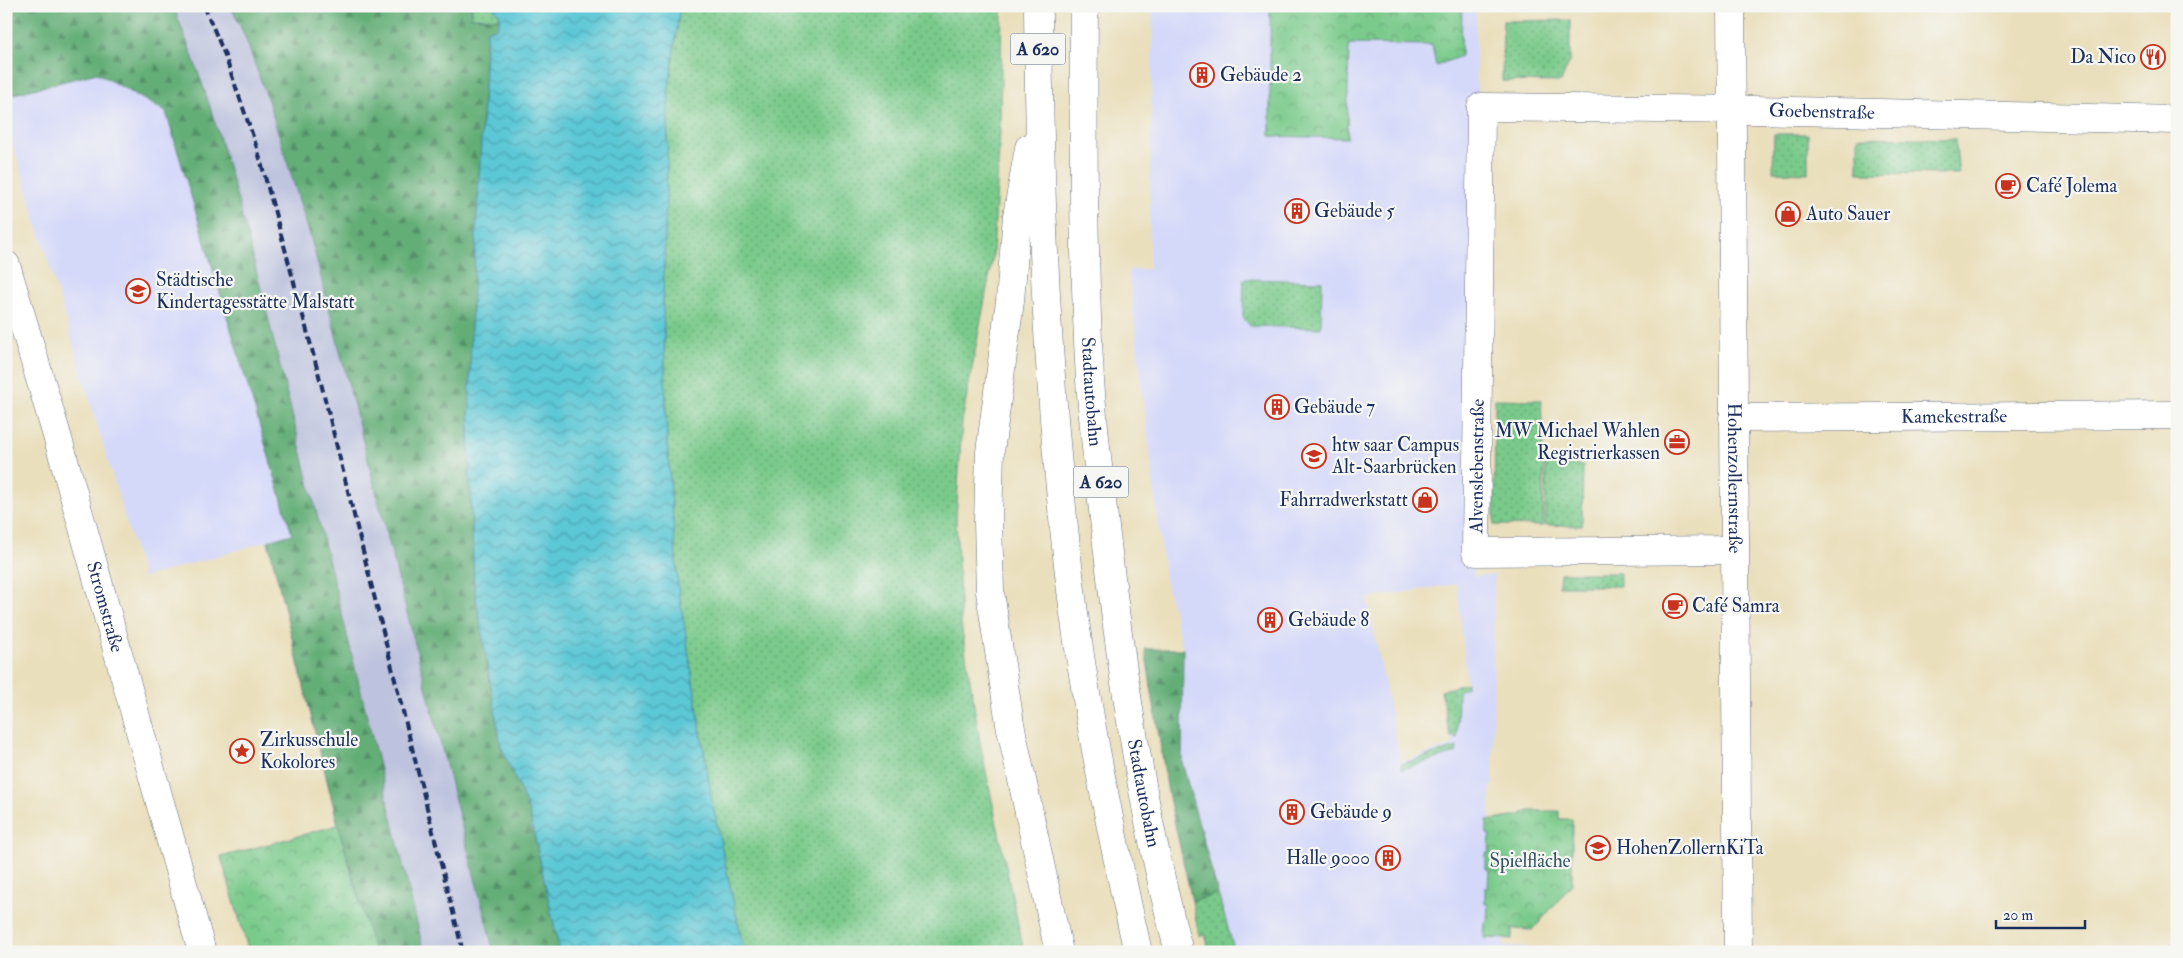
<svg xmlns="http://www.w3.org/2000/svg" width="2183" height="958" font-family="'IM FELL Double Pica',serif">
	<defs>
		<pattern id="grass-dots" width="8" height="8" patternUnits="userSpaceOnUse" patternTransform="scale(1.25)"><rect width="8" height="8" fill="#7aca8b"/><path d="M2 2h.1M6 6h.1" fill="none" stroke="#63a475" stroke-width="1.8" stroke-linecap="round"/></pattern>
		<pattern id="forest-firs" width="22" height="20" patternUnits="userSpaceOnUse" patternTransform="scale(1.25)"><rect width="22" height="20" fill="#63ae77"/><path d="M5 1l3.5 6h-7zM16 11l3.5 6h-7z" fill="#518e65"/></pattern>
		<pattern id="park-crowns" width="20" height="18" patternUnits="userSpaceOnUse" patternTransform="scale(1.25)"><rect width="20" height="18" fill="#7aca8b"/><path d="M2 6a3 3 0 1 1 6 0M12 15a3 3 0 1 1 6 0" fill="none" stroke="#63a475"/></pattern>
		<pattern id="water-waves" width="16" height="10" patternUnits="userSpaceOnUse" patternTransform="scale(1.25)"><rect width="16" height="10" fill="#5cc7d5"/><path d="M0 5q4-4 8 0t8 0" fill="none" stroke="#4ba2b0"/></pattern>
	</defs>
	<rect width="100%" height="100%" fill="#f6f6f2"/>
	<filter id="ink" filterUnits="userSpaceOnUse"><feTurbulence type="fractalNoise" baseFrequency=".02" numOctaves="2"/><feDisplacementMap in="SourceGraphic" scale="10" xChannelSelector="R" yChannelSelector="G"/><feConvolveMatrix kernelMatrix="1 2 1 2 8 2 1 2 1" color-interpolation-filters="sRGB"/></filter>
	<filter id="wash" filterUnits="userSpaceOnUse"><feTurbulence type="fractalNoise" baseFrequency=".0096" numOctaves="4" result="noise"/><feDisplacementMap in="SourceGraphic" scale="20" xChannelSelector="R" yChannelSelector="G"/><feGaussianBlur stdDeviation="1.12" result="paint"/><feColorMatrix in="noise" values="0 0 0 0 0 0 0 0 0 0 0 0 0 0 0 0 0 1.4 0 .05"/><feComposite in="paint" operator="in"/></filter>
	<g filter="url(#wash)">
		<rect width="100%" height="100%" fill="#eadfbc"/>
		<!-- built -->
		<path fill="#d4d8f9" fill-rule="evenodd" d="M1153,6H1476V81L1481,107L1476,552L1473,576L1494,575L1493,785H1491L1490,822H1487V834H1490V843L1489,853H1486V869H1489V878L1488,888H1486L1485,904H1488V913L1484,938L1504,939V947L1537,948V952H1235L1182,762L1183,649L1165,578L1128,270L1149,269ZM1457,584L1467,683L1441,691L1453,745L1401,762L1367,598Z
			M6,49L97,73L166,112L292,534L143,578L10,134L14,94L6,67Z"/>
		<!-- industrial -->
		<path fill="#bdc3de" d="M173,6H231L245,37L269,103L312,242L344,360L494,952H424L357,673L241,214Z"/>
		<!-- grass -->
		<path fill="url(#grass-dots)" stroke="#4a7c74" d="M472,6H491L499,13L500,19L471,17Z
			M680,6H1002L1000,130L993,256L962,422L956,519L961,624L981,748L1024,952H744L712,802L678,586L667,441L663,302L669,88Z
			M1570,20V60L1561,82L1502,81L1503,21Z
			M1774,134H1808V173L1773,172Z
			M1858,137L1955,139L1959,174L1858,173Z
			M1244,279L1322,281L1321,328L1250,326L1243,317Z
			M1495,399L1541,400L1544,461L1543,526L1494,525Z
			M1546,464L1583,465L1582,526L1545,525Z
			M1560,573H1620V586H1559Z
			M1467,683V687L1458,691L1457,738L1450,736L1441,691Z
			M1457,747L1456,753L1402,769L1401,764Z
			M1218,894L1235,952H1210L1205,934L1199,936L1192,901Z"/>
		<!-- forest -->
		<path fill="url(#forest-firs)" stroke="#3f6e6a" d="M6,6H173C225,132 255,266 288,398C334,582 380,767 424,952H374L338,825L268,541L292,534L166,112L97,73L6,96Z
			M231,6H472L471,17L500,19L497,28L487,30L471,329L469,443L474,585L501,746L529,811L560,952H494L312,242L269,103L245,37Z
			M1145,649H1183L1182,762L1218,894L1192,901L1168,793Z"/>
		<!-- park -->
		<path fill="url(#park-crowns)" stroke="#4a7c74" d="M1270,6H1462L1461,56L1436,66L1432,45L1349,44L1347,138L1270,136Z
			M1529,811H1559V819H1572V884L1533,930L1512,929V939L1484,938L1485,922L1487,921L1488,904H1485V888H1488L1489,869H1486V853H1489L1490,835L1487,834V821L1517,816Z
			M338,825L374,952H249L221,857Z"/>
		<!-- water -->
		<path fill="url(#water-waves)" stroke="#3c7b9a" d="M491,6H680L669,88L663,302L667,441L678,586L712,802L744,952H560L529,811L501,746L474,585L469,443L471,329L487,30L497,28L500,19L499,13Z"/>
	</g>
	<g filter="url(#ink)">
		<g fill="none" stroke-linecap="round" stroke-linejoin="round">
			<defs>
				<g id="minor">
					<path id="s1" d="M1731,6L1738,952"/>
					<path id="s2" d="M6,265L58,439L202,952"/>
					<path id="s3" d="M1733,418L2177,415"/>
					<path id="s4" d="M1734,550L1476,552L1481,107L1754,110L2177,120"/>
				</g>
				<g id="motorway">
					<path d="M1038,6C1039,183 1046,361 1065,537C1079,677 1107,815 1138,952"/>
					<path id="s5" d="M1084,6C1083,131 1083,256 1090,380C1094,440 1102,501 1109,561C1124,693 1145,823 1179,952"/>
					<path d="M1029,148L1017,216L1010,301L990,452L988,522L990,592L1010,724L1059,952"/>
				</g>
			</defs>
			<!-- minor casing -->
			<use href="#minor" stroke="#636d7f" stroke-width="29"/>
			<!-- motorway casing -->
			<use href="#motorway" stroke="#636d7f" stroke-width="29"/>
			<!-- minor -->
			<use href="#minor" stroke="#fff" stroke-width="28"/>
			<!-- motorway -->
			<use href="#motorway" stroke="#fff" stroke-width="28"/>
			<!-- rail -->
			<path stroke="#1b2f5e" stroke-width="4" stroke-dasharray="8 4" stroke-linecap="butt" d="M204,6L224,53L257,148L285,249L321,383L463,952"/>
		</g>
	</g>
	<!-- icons -->
	<defs>
		<symbol id="restaurant-ring" viewBox="-11 -11 22 22"><circle r="9.5" fill="#f6f6f2" stroke="#c8321e" stroke-width="1.5"/><path d="M-5-6h1v4h1v-4h1v4h1v-4h1v5L-1.5 .5V6h-2V.5L-5-1ZM5-6V6H3V1.5H1.5Q1.5-4 5-6Z" fill="#c8321e"/></symbol>
		<symbol id="building-ring" viewBox="-11 -11 22 22"><circle r="9.5" fill="#f6f6f2" stroke="#c8321e" stroke-width="1.5"/><path d="M-4-6H4V6H1V3H-1V6H-4ZM-2.5-4.3h1.7v1.8h-1.7ZM.8-4.3h1.7v1.8H.8ZM-2.5-1h1.7V.8h-1.7ZM.8-1h1.7V.8H.8Z" fill="#c8321e"/></symbol>
		<symbol id="cafe-ring" viewBox="-11 -11 22 22"><circle r="9.5" fill="#f6f6f2" stroke="#c8321e" stroke-width="1.5"/><path d="M-5.5-4.5H6V0H3Q3 3.5 0 3.5H-2.5Q-5.5 3.5-5.5 0ZM3-3.2v2h1.7v-2ZM-6 4.5H4V6H-6Z" fill="#c8321e"/></symbol>
		<symbol id="shop-ring" viewBox="-11 -11 22 22"><circle r="9.5" fill="#f6f6f2" stroke="#c8321e" stroke-width="1.5"/><path d="M-5-2.5h2.3a2.7 3.5 0 0 1 5.4 0H5L5.5 6h-11ZM-1.5-2.5h3a1.5 2.3 0 0 0-3 0Z" fill="#c8321e"/></symbol>
		<symbol id="school-ring" viewBox="-11 -11 22 22"><circle r="9.5" fill="#f6f6f2" stroke="#c8321e" stroke-width="1.5"/><path d="M0-5L7-2L0 1L-7-2ZM-4 1L0 2.5L4 1V4Q0 6-4 4Z" fill="#c8321e"/></symbol>
		<symbol id="office-ring" viewBox="-11 -11 22 22"><circle r="9.5" fill="#f6f6f2" stroke="#c8321e" stroke-width="1.5"/><path d="M-6-3h4V-5.5h4V-3h4V5H-6ZM-1-4.5V-3h2v-1.5ZM-6 0V1H6V0Z" fill="#c8321e"/></symbol>
		<symbol id="university-ring" viewBox="-11 -11 22 22"><circle r="9.5" fill="#f6f6f2" stroke="#c8321e" stroke-width="1.5"/><path d="M0-5L7-2L0 1L-7-2ZM-4 1L0 2.5L4 1V4Q0 6-4 4Z" fill="#c8321e"/></symbol>
		<symbol id="sight-ring" viewBox="-11 -11 22 22"><circle r="9.5" fill="#f6f6f2" stroke="#c8321e" stroke-width="1.5"/><path d="M0-6L1.8-2.2L6-1.7L2.9 1.2L3.7 5.4L0 3.3L-3.7 5.4L-2.9 1.2L-6-1.7L-1.8-2.2Z" fill="#c8321e"/></symbol>
	</defs>
	<g fill-rule="evenodd">
		<use href="#restaurant-ring" x="2139" y="43" width="28" height="28"/>
		<use href="#building-ring" x="1188" y="61" width="28" height="28"/>
		<use href="#cafe-ring" x="1994" y="172" width="28" height="28"/>
		<use href="#building-ring" x="1283" y="197" width="28" height="28"/>
		<use href="#shop-ring" x="1774" y="200" width="28" height="28"/>
		<use href="#school-ring" x="124" y="277" width="28" height="28"/>
		<use href="#building-ring" x="1263" y="393" width="28" height="28"/>
		<use href="#office-ring" x="1663" y="428" width="28" height="28"/>
		<use href="#university-ring" x="1300" y="442" width="28" height="28"/>
		<use href="#shop-ring" x="1411" y="486" width="28" height="28"/>
		<use href="#cafe-ring" x="1661" y="592" width="28" height="28"/>
		<use href="#building-ring" x="1256" y="606" width="28" height="28"/>
		<use href="#sight-ring" x="228" y="737" width="28" height="28"/>
		<use href="#building-ring" x="1278" y="798" width="28" height="28"/>
		<use href="#school-ring" x="1584" y="834" width="28" height="28"/>
		<use href="#building-ring" x="1374" y="844" width="28" height="28"/>
	</g>
	<g text-anchor="middle" dominant-baseline="central" stroke-width="4.5" stroke-linejoin="round" paint-order="stroke">
		<!-- shield labels -->
		<g fill="#f6f6f2" stroke="#5d6b8a" stroke-width="1">
			<rect x="1010.5" y="33.5" width="55" height="31" rx="4"/>
			<rect x="1073.5" y="466.5" width="55" height="31" rx="4"/>
		</g>
		<g font-size="18" font-weight="bold" fill="#1b2f5e">
			<text x="1038" y="49">A 620</text>
			<text x="1101" y="482">A 620</text>
		</g>
		<!-- poi labels -->
		<g font-size="19" fill="#1b2f5e" stroke="#f6f6f2" text-anchor="start">
			<text x="2136" y="57" text-anchor="end">Da Nico</text>
			<text x="1220" y="75">Gebäude 2</text>
			<text x="2026" y="186">Café Jolema</text>
			<text x="1314" y="211">Gebäude 5</text>
			<text x="1806" y="214">Auto Sauer</text>
			<text x="156" y="280">Städtische<tspan x="156" dy="22">Kindertagesstätte Malstatt</tspan></text>
			<text x="1294" y="407">Gebäude 7</text>
			<text x="1660" y="431" text-anchor="end">MW Michael Wahlen<tspan x="1660" dy="22">Registrierkassen</tspan></text>
			<text x="1332" y="445">htw saar Campus<tspan x="1332" dy="22">Alt-Saarbrücken</tspan></text>
			<text x="1408" y="500" text-anchor="end">Fahrradwerkstatt</text>
			<text x="1692" y="606">Café Samra</text>
			<text x="1288" y="620">Gebäude 8</text>
			<text x="260" y="740">Zirkusschule<tspan x="260" dy="22">Kokolores</tspan></text>
			<text x="1310" y="812">Gebäude 9</text>
			<text x="1616" y="848">HohenZollernKiTa</text>
			<text x="1370" y="858" text-anchor="end">Halle 9000</text>
		</g>
		<!-- street labels -->
		<g font-size="19" fill="#1b2f5e" stroke="#f6f6f2">
			<text stroke="none"><textPath href="#s4" startOffset="1044">Goebenstraße</textPath></text>
			<text stroke="none"><textPath href="#s5" startOffset="386">Stadtautobahn</textPath></text>
			<text stroke="none"><textPath href="#s3" startOffset="221">Kamekestraße</textPath></text>
			<text stroke="none"><textPath href="#s4" startOffset="344">Alvenslebenstraße</textPath></text>
			<text stroke="none"><textPath href="#s1" startOffset="472">Hohenzollernstraße</textPath></text>
			<text stroke="none"><textPath href="#s2" startOffset="356">Stromstraße</textPath></text>
			<text stroke="none"><textPath href="#s5" startOffset="791">Stadtautobahn</textPath></text>
		</g>
		<!-- park labels -->
		<g font-size="19" fill="#335669" stroke="#f6f6f2">
			<text x="1530" y="861">Spielfläche</text>
		</g>
	</g>
	<!-- margin -->
	<rect width="2183" height="958" fill="none" stroke="#f6f6f2" stroke-width="25"/>
	<!-- scale -->
	<path d="M1996 920v8h89v-8" fill="none" stroke="#1b2f5e" stroke-width="2.5"/>
	<text x="2003" y="920" font-size="15" fill="#1b2f5e" stroke="#f6f6f2" stroke-width="4" paint-order="stroke">20 m</text>
</svg>
